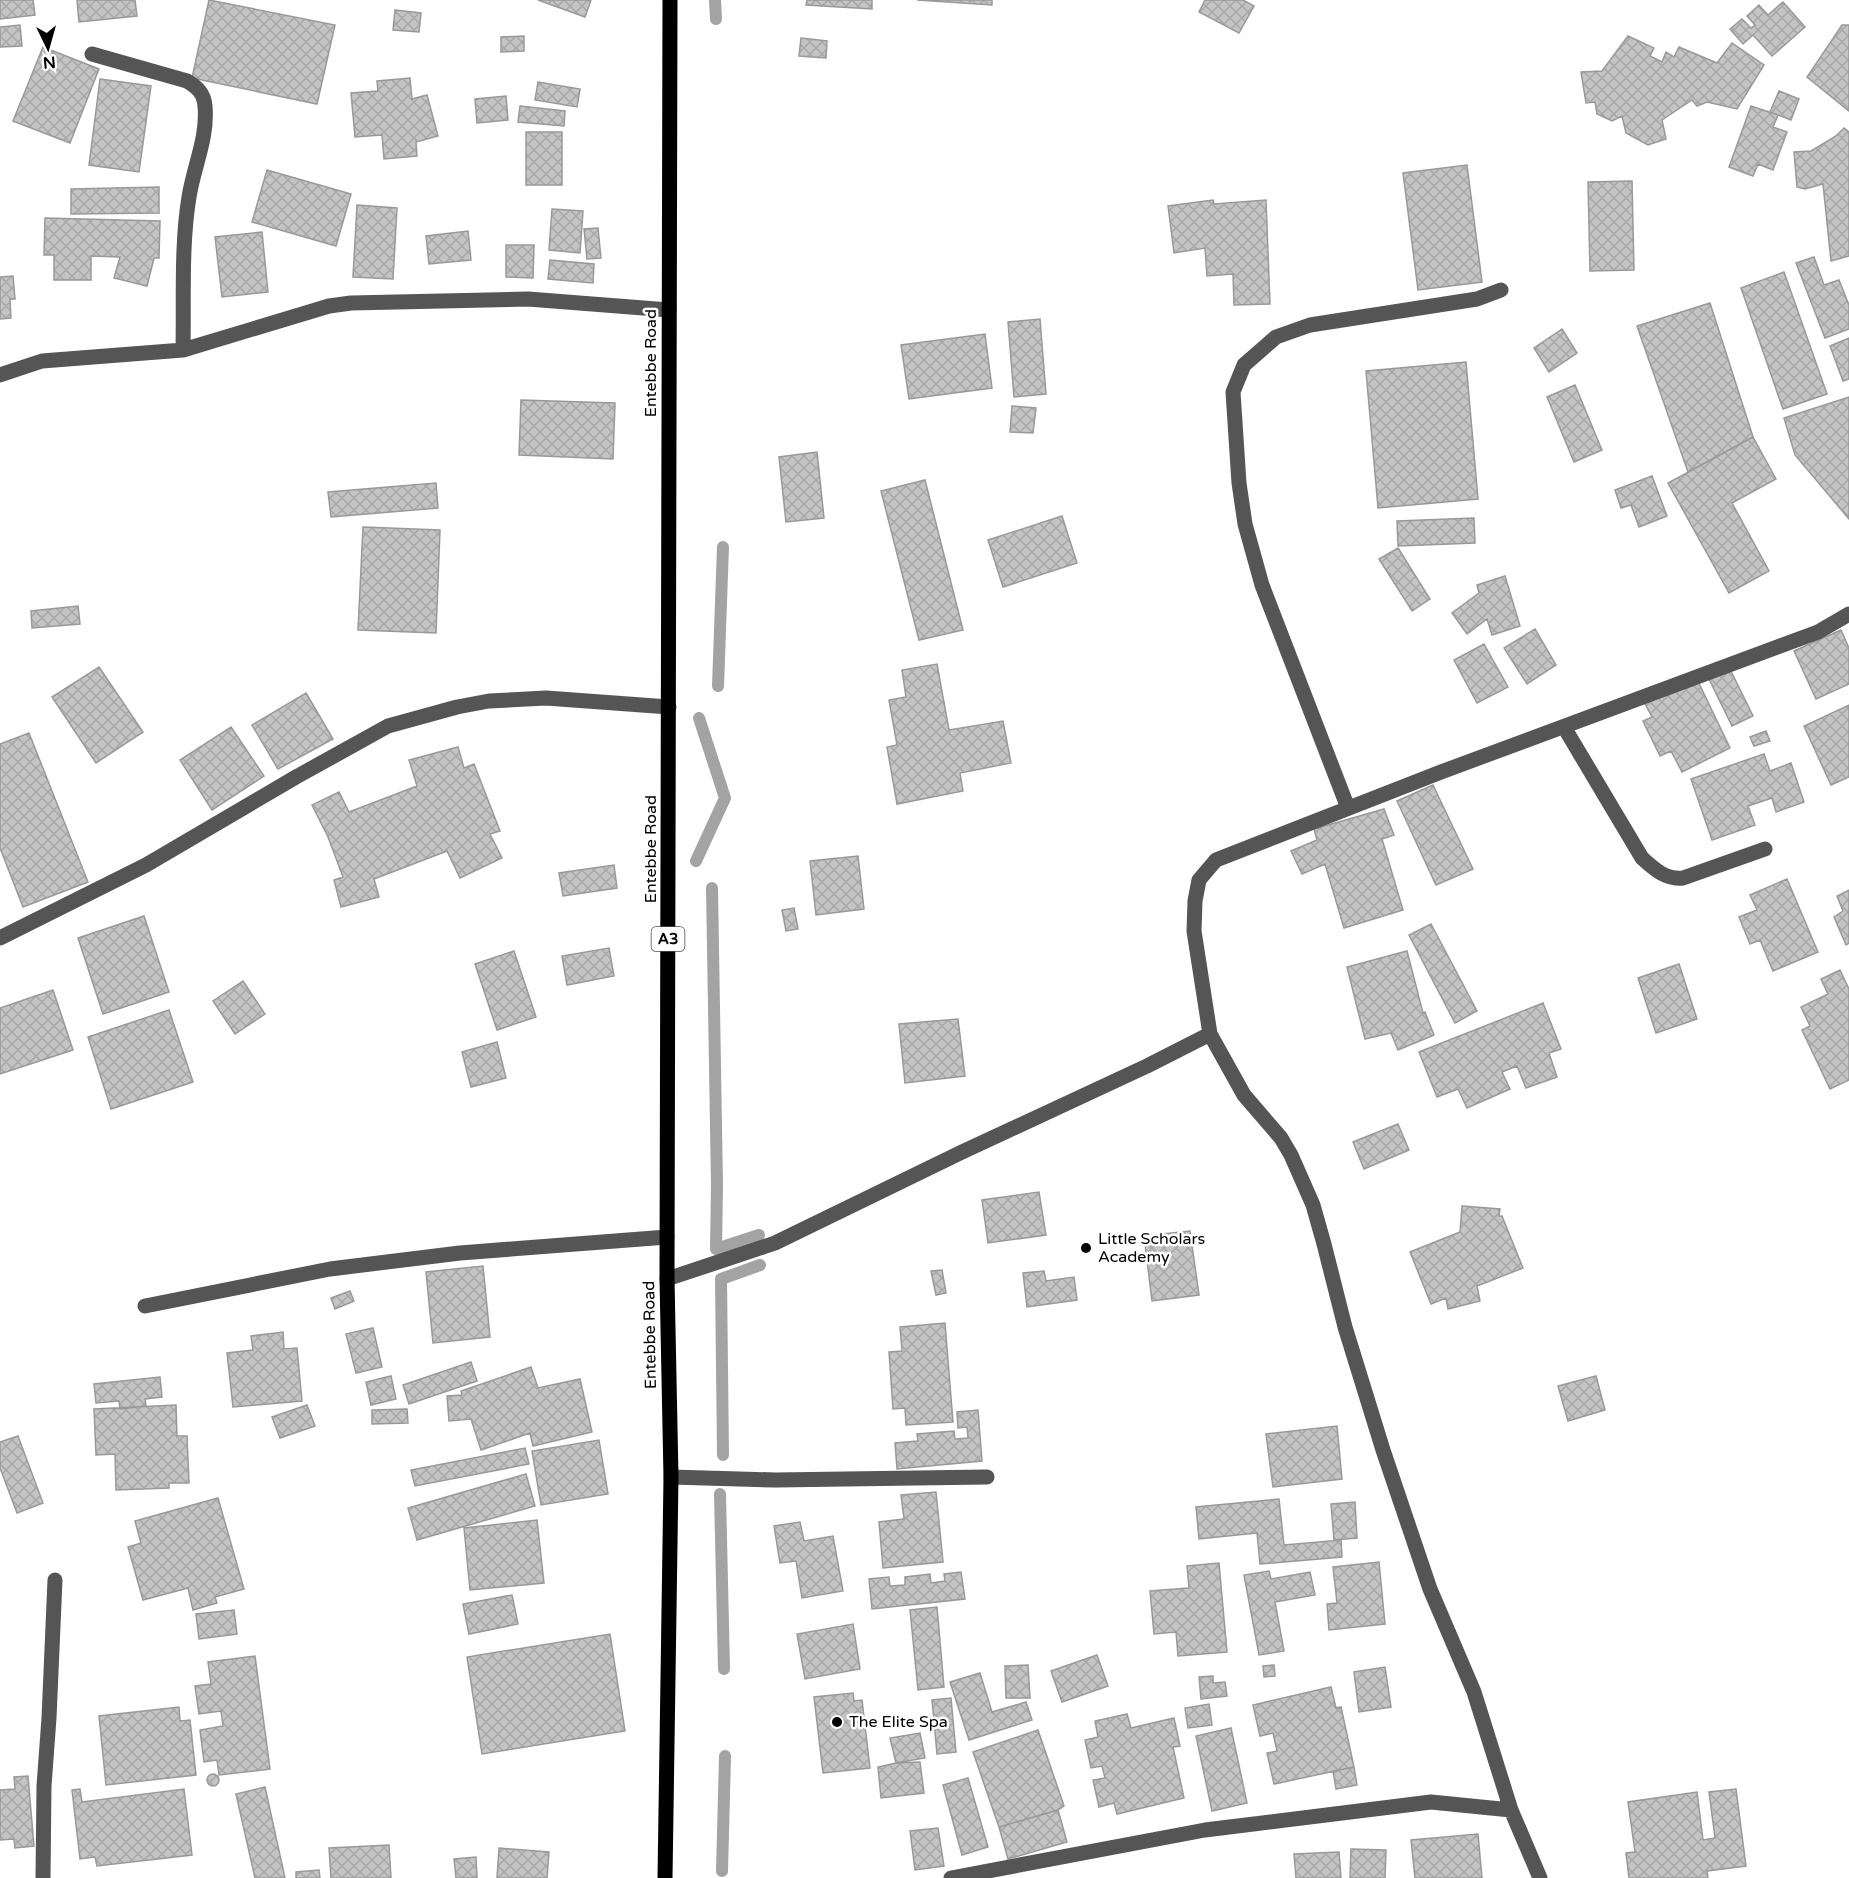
<svg xmlns="http://www.w3.org/2000/svg" width="1849" height="1878" font-family="'Varela Round',sans-serif">
	<defs>
		<pattern id="building-cross-hatch" width="8" height="8" patternUnits="userSpaceOnUse" patternTransform="scale(1.5)"><rect width="8" height="8" fill="#c4c4c4"/><path d="M0 0l8 8M0 8l8-8" fill="none" stroke="#a7a7a7"/></pattern>
	</defs>
	<rect width="100%" height="100%" fill="#fff"/>
	<g fill="none" stroke-linecap="round" stroke-linejoin="round">
		<!-- stream -->
		<path stroke="#a3a3a3" stroke-width="12" d="M715,0L716,19
			M718,686L723,547
			M696,861L725,798L699,718
			M712,888L717,1185L716,1249L759,1235
			M723,1455L721,1279L760,1265
			M720,1494L724,1669
			M722,1871L725,1756"/>
	</g>
	<!-- building -->
	<path fill="url(#building-cross-hatch)" stroke="#999" stroke-width="1.5" d="M0,0H33L35,15L0,19Z
		M77,0H135L137,16L79,22Z
		M209,0L335,25L317,104L192,78Z
		M538,0H591L585,17Z
		M807,0H872V9L806,5Z
		M917,0H992V5Z
		M1205,0H1243L1254,6L1239,33L1199,12Z
		M1783,2L1805,27L1772,56L1753,35L1743,44L1730,29L1742,19L1751,28L1755,25L1747,16L1759,5L1768,15Z
		M395,10L421,13L419,32L393,30Z
		M20,25L22,46L0,47V27Z
		M1842,25H1849V111L1807,77Z
		M524,36V51L501,52V37Z
		M1628,36L1654,48L1650,56L1662,62L1666,52L1674,57L1679,47L1717,63L1732,43L1764,65L1737,109L1707,102L1697,106L1692,100L1662,120L1666,139L1648,145L1626,133L1622,116L1612,121L1597,114L1595,102L1586,103L1581,72L1602,71Z
		M801,38L827,41L826,58L799,56Z
		M43,47L99,69L70,143L13,121Z
		M410,78L412,99L427,95L438,136L416,142L417,156L384,159L382,135L355,137L351,93L378,91L377,81Z
		M100,79L151,86L139,172L89,165Z
		M538,82L580,89L577,107L535,100Z
		M1779,91L1799,99L1791,120L1770,112Z
		M506,96L508,120L477,123L475,99Z
		M520,106L565,111L564,126L518,122Z
		M1751,106L1778,115L1773,127L1787,132L1773,170L1758,164L1753,176L1729,167Z
		M1844,128L1849,132V256L1831,261L1823,184L1805,189L1797,187L1794,152L1811,151L1836,136Z
		M526,132H562V185H526Z
		M1467,165L1482,282L1418,290L1403,173Z
		M267,170L351,194L336,246L252,222Z
		M1632,181L1634,270L1590,271L1588,182Z
		M159,187V213L71,214V189Z
		M1213,200L1214,204L1266,200L1270,304L1234,305L1233,274L1207,276L1205,248L1174,253L1168,206Z
		M357,205L397,208L393,279L353,277Z
		M552,209L583,211L580,253L549,250Z
		M45,218L160,221L159,258H154L147,286L114,278L120,257L91,256V280H54V255H44Z
		M598,228L601,258L587,259L584,229Z
		M468,231L471,260L429,264L426,236Z
		M262,232L268,292L222,297L215,237Z
		M506,245H534L533,278L506,277Z
		M1814,257L1824,285L1839,280L1849,305V329L1825,338L1796,263Z
		M550,260L594,264L593,283L548,279Z
		M1784,272L1827,394L1783,409L1741,288Z
		M13,276L15,299H10L11,318L0,319V277Z
		M1710,303L1753,437L1688,472L1637,326Z
		M1040,319L1046,394L1014,397L1008,322Z
		M1562,329L1577,353L1549,372L1534,348Z
		M985,334L992,388L909,399L901,345Z
		M1849,338V379L1843,381L1830,346Z
		M1466,362L1478,499L1378,508L1366,371Z
		M1575,385L1602,450L1574,462L1547,397Z
		M1849,397V519L1795,455L1784,418Z
		M521,400L615,403L613,459L519,455Z
		M1012,406L1036,408L1033,433L1010,432Z
		M1753,437L1776,479L1732,503L1769,571L1729,593L1668,483Z
		M817,452L824,518L786,522L779,457Z
		M1652,476L1667,516L1639,527L1631,505L1621,508L1615,490Z
		M925,480L963,630L919,640L881,491Z
		M436,483L438,508L331,517L328,492Z
		M1062,516L1077,563L1003,587L988,540Z
		M1474,518L1475,543L1398,546L1397,521Z
		M363,527L440,530L436,633L358,630Z
		M1398,548L1430,599L1412,611L1379,559Z
		M1505,576L1520,626L1492,635L1487,619L1467,634L1452,613L1479,593L1477,585Z
		M78,606L80,624L32,628L31,611Z
		M1535,629L1556,665L1527,684L1504,648Z
		M1841,630L1849,648V684L1816,699L1794,651Z
		M1484,644L1508,687L1477,703L1454,660Z
		M937,664L949,730L1003,721L1011,763L960,773L963,791L897,804L887,747L897,745L889,700L906,697L902,670Z
		M99,667L143,732L96,763L52,697Z
		M1729,667L1753,716L1732,726L1708,677Z
		M1695,675L1730,748L1682,772L1671,751L1660,756L1643,721L1652,717L1643,700Z
		M306,693L333,739L278,769L252,725Z
		M1849,705V777L1831,785L1804,726Z
		M231,727L264,776L212,810L180,760Z
		M1766,731L1770,741L1754,746L1750,737Z
		M29,733L88,882L23,907L0,848V744Z
		M458,747L464,768L474,764L500,831L490,834L502,858L460,878L447,851L374,879L379,897L341,907L334,880L343,877L328,837L312,805L339,792L349,812L417,786L409,760Z
		M1764,754L1770,771L1791,763L1804,802L1776,812L1772,798L1748,806L1755,825L1712,840L1691,779Z
		M1433,785L1473,869L1436,885L1397,801Z
		M1384,809L1394,835L1382,839L1403,910L1344,928L1325,864L1302,874L1291,851L1317,840L1314,829Z
		M858,856L864,909L816,915L810,861Z
		M614,865L617,888L563,896L559,873Z
		M1787,879L1818,952L1773,971L1760,940L1750,944L1739,917L1757,910L1750,895Z
		M1849,890V943L1846,945L1834,917L1843,911L1837,896Z
		M794,908L798,929L786,931L782,910Z
		M144,916L169,992L103,1014L78,938Z
		M1431,924L1477,1011L1455,1023L1409,935Z
		M609,948L614,976L567,985L562,956Z
		M514,951L536,1017L497,1030L475,964Z
		M1407,951L1423,1013L1425,1012L1434,1035L1398,1050L1391,1033L1365,1039L1347,967Z
		M1679,964L1697,1019L1656,1033L1638,978Z
		M1840,970L1849,989V1080L1830,1089L1802,1030L1810,1026L1801,1007L1828,994L1821,979Z
		M243,981L265,1014L235,1034L213,1001Z
		M53,990L73,1050L0,1074V1008Z
		M1543,1003L1561,1049L1549,1053L1557,1077L1526,1088L1517,1066L1502,1072L1510,1089L1467,1108L1458,1089L1437,1097L1419,1052Z
		M169,1010L193,1082L111,1109L88,1037Z
		M958,1019L965,1076L905,1083L899,1024Z
		M497,1042L506,1078L471,1087L462,1052Z
		M1398,1124L1409,1150L1364,1169L1353,1142Z
		M1039,1192L1046,1235L988,1243L982,1200Z
		M1462,1206L1500,1209L1499,1216H1502L1523,1268L1477,1286L1480,1301L1448,1309L1446,1298L1431,1304L1410,1252L1460,1232Z
		M1190,1231L1199,1295L1152,1301L1144,1236Z
		M483,1266L490,1337L433,1343L426,1272Z
		M942,1270L946,1293L936,1295L931,1271Z
		M1044,1271L1046,1281L1074,1277L1077,1300L1027,1307L1023,1273Z
		M350,1291L354,1301L335,1309L331,1298Z
		M945,1323L953,1422L906,1425L905,1408L893,1409L889,1352L902,1351L900,1327Z
		M373,1328L382,1367L356,1373L346,1334Z
		M283,1332L284,1349L297,1348L302,1401L233,1407L227,1353L253,1350L251,1336Z
		M471,1362L477,1381L409,1404L403,1385Z
		M531,1367L538,1388L580,1379L592,1432L533,1446L530,1433L481,1450L471,1419L449,1421L447,1396L462,1395L461,1391Z
		M391,1376L396,1399L371,1405L366,1382Z
		M1596,1376L1605,1410L1568,1421L1558,1386Z
		M160,1377L162,1397L145,1399L146,1406L120,1409L119,1401L96,1403L94,1384Z
		M176,1405L177,1436H187L189,1483H169V1488L116,1490L115,1454L96,1455L94,1409Z
		M307,1405L315,1426L280,1438L272,1417Z
		M407,1409L408,1423L372,1424V1410Z
		M978,1410L982,1461L897,1469L895,1443L918,1441L917,1434L954,1431L955,1439L968,1438L967,1427L958,1428L957,1412Z
		M1337,1426L1342,1479L1273,1487L1266,1434Z
		M18,1436L43,1503L17,1513L0,1468V1442Z
		M599,1440L608,1494L541,1505L532,1451Z
		M525,1448L529,1464L415,1486L411,1470Z
		M526,1474L535,1506L417,1540L408,1508Z
		M936,1492L943,1562L883,1568L879,1522L904,1519L901,1495Z
		M218,1498L244,1589L215,1597L217,1603L193,1610L188,1588L143,1600L128,1547L141,1543L135,1521Z
		M1279,1499L1284,1545L1341,1540L1342,1557L1260,1564L1257,1533L1199,1539L1196,1507Z
		M1355,1502L1357,1538L1334,1540L1331,1504Z
		M537,1520L544,1583L470,1590L464,1528Z
		M800,1522L804,1541L833,1536L843,1591L802,1598L796,1561L780,1563L774,1526Z
		M1379,1562L1385,1624L1329,1630L1327,1604L1337,1603L1333,1567Z
		M1219,1563L1227,1652L1178,1656L1176,1632L1154,1634L1150,1591L1189,1588L1187,1566Z
		M1269,1571L1271,1579L1310,1572L1315,1595L1275,1602L1284,1651L1259,1655L1244,1575Z
		M961,1572L965,1599L872,1609L869,1579L889,1577L890,1586L905,1585V1577L930,1574L931,1583L945,1581L944,1574Z
		M512,1595L518,1624L469,1634L463,1604Z
		M937,1607L944,1687L918,1690L910,1610Z
		M234,1610L237,1634L199,1639L196,1614Z
		M853,1624L860,1669L805,1679L797,1634Z
		M610,1634L625,1731L482,1754L467,1657Z
		M1097,1655L1108,1686L1062,1702L1051,1671Z
		M255,1656L270,1769L219,1775L217,1760L204,1762L200,1730L223,1726L221,1711L199,1714L195,1686L211,1684L208,1662Z
		M1028,1665L1030,1698H1006L1005,1666Z
		M1274,1665L1275,1676L1264,1677L1263,1666Z
		M1385,1667L1391,1707L1359,1712L1354,1672Z
		M980,1673L992,1712L1026,1702L1032,1720L969,1740L950,1682Z
		M1213,1676V1683L1225,1682L1227,1696L1201,1699L1199,1677Z
		M1331,1687L1336,1708L1341,1707L1354,1767L1274,1784L1267,1753L1277,1751L1273,1733L1260,1736L1253,1705Z
		M853,1693L854,1701L862,1700L870,1768L823,1773L814,1697Z
		M951,1698L956,1752L937,1754L932,1700Z
		M1209,1704L1212,1725L1188,1728L1185,1708Z
		M179,1707L180,1721L190,1720L196,1775L106,1785L99,1716Z
		M1127,1714L1131,1728L1174,1718L1180,1746L1173,1747L1184,1798L1117,1814L1114,1803L1099,1807L1093,1780L1105,1778L1102,1766L1091,1768L1085,1740L1098,1737L1095,1721Z
		M1231,1728L1247,1803L1212,1811L1196,1736Z
		M1038,1730L1064,1806L1058,1810L999,1827L973,1752Z
		M920,1733L925,1758L896,1763L890,1738Z
		M920,1762L924,1793L881,1798L878,1767L896,1763Z
		M1354,1767L1357,1785L1336,1789L1333,1771Z
		M207 1780a6 6 0 1 1 12 0a6 6 0 1 1-12 0Z
		M28,1776L34,1846L15,1848L14,1839L0,1840V1790L15,1789L14,1777Z
		M968,1778L988,1847L962,1855L943,1785Z
		M265,1787L285,1878H255L236,1794Z
		M80,1789L82,1802L184,1789L192,1855L97,1866L95,1857L80,1859L72,1790Z
		M1736,1789L1746,1866L1707,1871L1708,1878H1629L1626,1853L1635,1852L1628,1802L1697,1792L1703,1840L1715,1838L1709,1792Z
		M1058,1810L1067,1842L1008,1859L999,1827Z
		M938,1828L944,1866L915,1870L910,1831Z
		M1478,1834L1482,1878H1415L1411,1840Z
		M389,1845L391,1878H331L329,1848Z
		M499,1848L549,1852L547,1878H497Z
		M1351,1849L1386,1850L1385,1878H1350Z
		M1339,1852L1341,1878H1296L1294,1854Z
		M476,1857L477,1878H456L454,1859Z
		M319,1870L320,1878H296V1872Z"/>
	<g fill="none" stroke-linecap="round" stroke-linejoin="round">
		<!-- minor -->
		<path stroke="#555" stroke-width="15" d="M92,54L187,81C197,87 204,93 205,106C208,137 194,166 189,197C181,246 184,299 183,350
			M0,375L42,361L183,350L329,306L351,303L528,299L669,310
			M1564,727L1642,858C1654,869 1666,880 1683,878L1765,849
			M1348,808L1262,585L1245,524L1239,483L1233,392L1244,365L1276,337L1310,325L1477,299L1501,290
			M0,938L146,865L296,777L388,726L457,707L489,701L546,698L669,707
			M667,1279L775,1243L962,1152L1147,1066L1210,1034
			M145,1306L330,1269L460,1253L667,1237
			M671,1477L775,1480L987,1477
			M43,1878L44,1786L49,1718L55,1580
			M951,1878L1205,1830L1431,1802L1511,1810
			M1540,1878L1511,1810L1474,1692L1430,1589L1383,1450L1345,1327L1324,1244L1313,1205L1291,1155L1281,1138L1244,1095L1210,1034L1194,931L1195,901L1199,880L1216,860L1441,772L1818,632L1849,614"/>
		<!-- major -->
		<path stroke="#000" stroke-width="15" d="M665,1878L671,1477L667,1279L670,0"/>
	</g>
	<!-- markers -->
	<g fill="#000" stroke="#fff" stroke-width="2">
		<circle cx="1086" cy="1248" r="6"/>
		<circle cx="837" cy="1722" r="6"/>
	</g>
	<g text-anchor="middle" dominant-baseline="central" stroke-width="5" stroke-linejoin="round" paint-order="stroke">
		<!-- shield labels -->
		<rect fill="#fff" stroke="#4c4c4c" stroke-width="1.5" x="651.5" y="927" width="33" height="24" rx="4.5"/>
		<g font-size="15" font-weight="bold" fill="#000">
			<text x="668" y="939">A3</text>
		</g>
		<!-- street labels -->
		<g font-size="16" fill="#000" stroke="#fff">
			<text transform="translate(651 363) rotate(-90)">Entebbe Road</text>
			<text transform="translate(651 849) rotate(-90)">Entebbe Road</text>
			<text transform="translate(650 1335) rotate(-91)">Entebbe Road</text>
		</g>
		<!-- poi labels -->
		<g font-size="16" fill="#000" stroke="#fff" text-anchor="start">
			<text x="1098" y="1239">Little Scholars<tspan x="1098" dy="18">Academy</tspan></text>
			<text x="849" y="1722">The Elite Spa</text>
		</g>
	</g>
	<!-- north arrow -->
	<g transform="translate(48 48) rotate(175)" stroke="#ffffff" stroke-width="4.5" paint-order="stroke">
	<path d="M0-4.5L10 22L0 15L-10 22Z" fill="#000000"/>
	<text y="-9" font-size="16" font-weight="bold" text-anchor="middle" fill="#000000">N</text>
	</g>
</svg>
